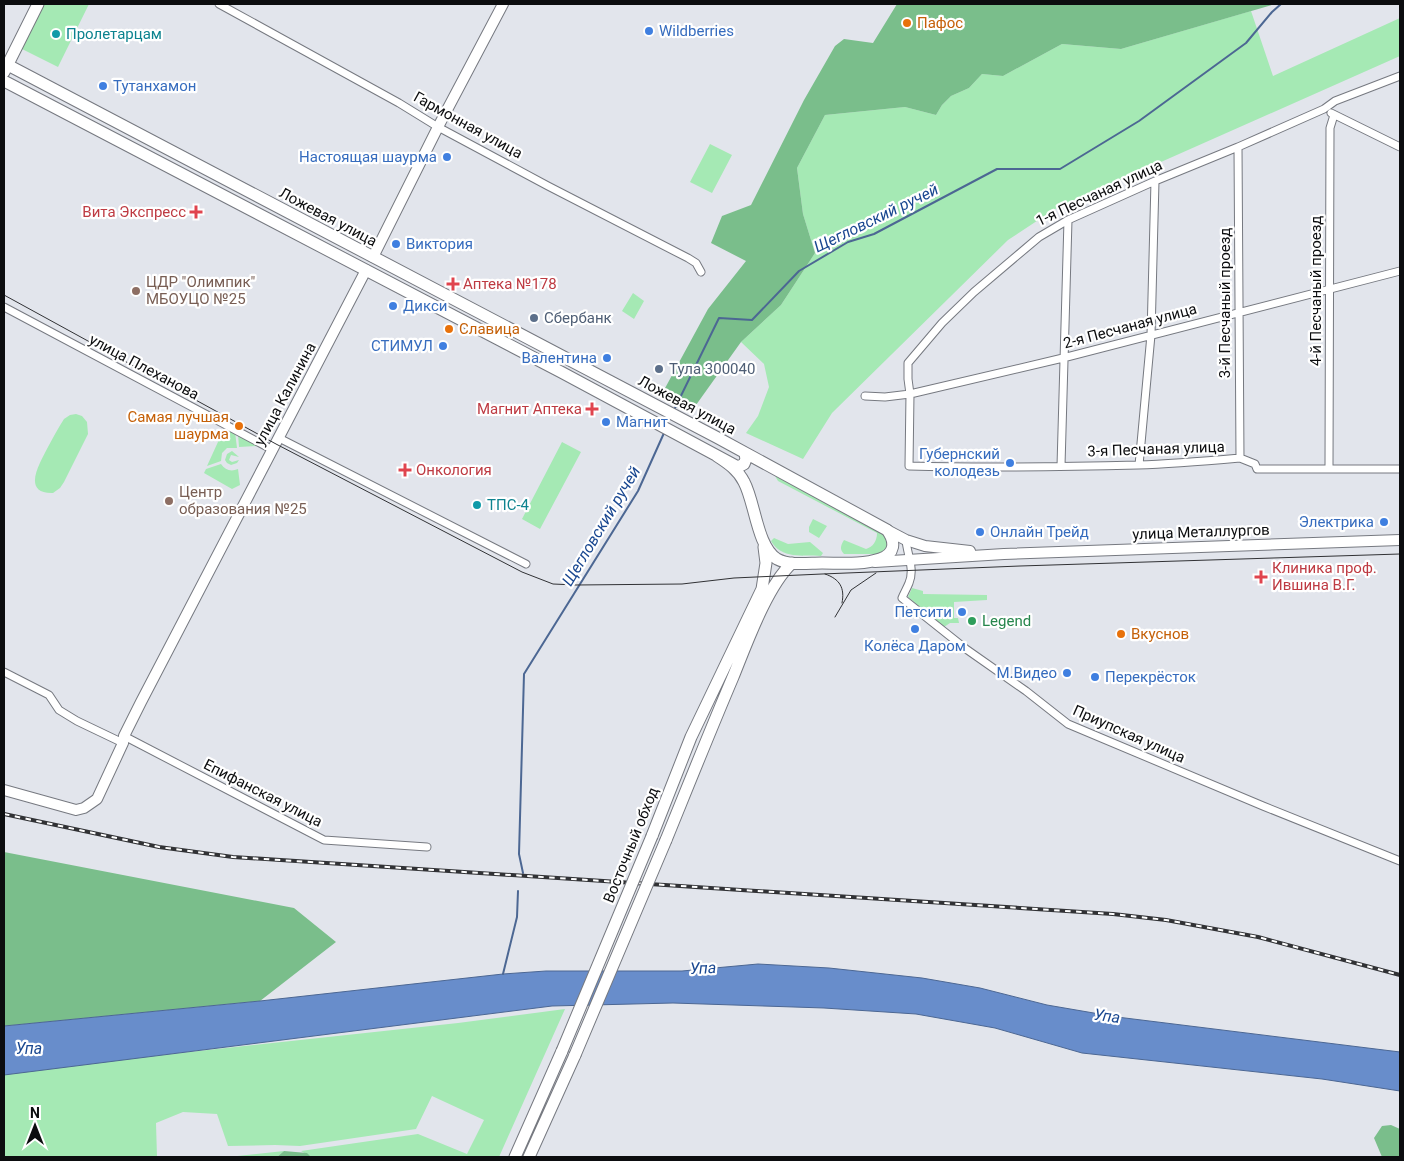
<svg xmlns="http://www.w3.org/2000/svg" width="1404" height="1161" font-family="Roboto,sans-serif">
	<rect width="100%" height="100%" fill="#e2e5ec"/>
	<!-- green -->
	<path fill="#a5e9b4" d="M44,4H89L58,67L22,49Z
		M1251,11L1273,76L1400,18V56L1055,209L1008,240L832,413L803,459L746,433L758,416L769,387L764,364L741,342L781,305L815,253L803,214L797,168L825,115L905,107L936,115L942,105L951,96L969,88L982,74L1003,76L1062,44L1121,49Z
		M710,144L732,155L712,193L690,182Z
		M633,293L644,301L634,319L622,311Z
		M76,414L82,416L87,422L88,434L64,482L60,488L53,493C20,494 41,461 48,447C53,438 58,428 64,419L70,415Z
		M223,431H231L235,432L237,448H227L222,453L221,461L207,466Z
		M238,434L259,444L257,446L239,447Z
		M562,442L581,452L540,529L522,519Z
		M232,451L239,457L231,455L229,460L232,462L239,460L237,463L231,465L227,463L225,460L227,454Z
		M221,464C225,470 231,472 238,469L240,485L232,489L204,473L206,469Z
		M775,476L886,533L888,548L880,554H844C839,549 841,545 844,540L866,549C873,547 877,541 877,533L778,481Z
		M813,519L827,526L819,538L809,532V527Z
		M774,538L788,544L810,542L823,553L821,556C803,555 781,559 771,541Z
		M912,588L923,591V594L987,595V600L954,602V618H958L959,623H950L944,627L908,597Z
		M565,1009L499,1157H311L301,1151L418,1134L467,1154L484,1120L432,1096L416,1129L300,1146L275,1145L228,1146L217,1114L183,1112L156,1123L157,1157H4V1072L458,1023Z
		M284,1151L277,1157H228Z"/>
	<!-- forest -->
	<path fill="#7abe8b" d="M897,4H1275L1121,49L1062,44L1003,76L982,74L969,88L951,96L942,105L936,115L905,107L825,115L797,168L803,214L815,253L781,305L741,342L696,405L664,390L708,309L746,261L711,243L722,216L751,205L804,100L835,46L844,39L873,43Z
		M4,852L294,908L336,942L260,1001L4,1026Z
		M1391,1125L1400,1129V1157H1382L1374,1138L1382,1126Z
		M284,1151L307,1153L311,1157H277Z"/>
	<!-- water -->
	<path fill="#688dcb" stroke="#4c6793" d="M758,964L829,968L922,978L980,988L1047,1005L1117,1017L1400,1052V1091L1322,1079L1082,1053L995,1028L916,1014L824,1008L673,1003L552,1006L4,1075V1026L260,1001L503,974L546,971H682Z"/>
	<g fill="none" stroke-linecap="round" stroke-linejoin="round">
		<!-- stream -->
		<path stroke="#4c6793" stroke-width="2" d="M674,410L719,318L752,320L799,271L848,242L874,234L997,169H1060L1139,121L1246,43L1272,12L1281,4
			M523,873L519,854L524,674L638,491L664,433
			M503,974L517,917L518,891"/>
		<defs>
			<path id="street" d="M219,4L399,103L438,127L548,186L688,258L696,263L701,272
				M1400,76L1335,101L1324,109L1238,147L1155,181L1068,220L1039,237L974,292L942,323L908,363V379L910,394L909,466C985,468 1061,467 1138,465C1172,464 1206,461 1240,458L1255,464L1257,469H1400
				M1331,113L1400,147
				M1238,147L1240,458
				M4,307L273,450
				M865,396L885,397L910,394L1063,358L1400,271
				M279,438L526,564
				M1139,465L1151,335L1155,181
				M1061,466L1068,220
				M1329,469L1330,128L1334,115
				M906,540C907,554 915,569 909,583C907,588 904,593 902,598L966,649L1026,691L1068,724L1263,806L1400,861
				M4,672L49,695L59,710L77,721L123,743
				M124,736L324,840L427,847"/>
			<path id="secondary" d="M373,257L438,127L503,4
				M887,530L906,540L925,546L970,551
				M875,562L1004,554L1400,540
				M4,790L76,810L84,808L97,799L123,743L124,736L141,702L366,270"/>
			<path id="primary" d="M4,63L718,438L887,530C896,542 895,554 880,559C862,565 841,563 822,563C808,563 790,566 777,559C757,547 755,502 744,482C738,470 728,463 717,456
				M4,72L38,4
				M4,81L561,372L738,467L744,464L746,459L745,454
				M652,836L691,737L762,589L766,563L764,547
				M666,840C688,786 710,731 733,677C746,645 767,586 792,563
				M515,1157L562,1051
				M529,1157L575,1055"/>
		</defs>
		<!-- street casing -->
		<use href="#street" stroke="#767980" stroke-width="9"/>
		<!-- secondary casing -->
		<use href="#secondary" stroke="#767980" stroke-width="12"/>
		<!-- primary casing -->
		<use href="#primary" stroke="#767980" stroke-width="13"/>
		<!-- street -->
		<use href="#street" stroke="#fff" stroke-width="7"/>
		<!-- secondary -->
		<use href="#secondary" stroke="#fff" stroke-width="10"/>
		<!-- primary -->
		<use href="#primary" stroke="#fff" stroke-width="11"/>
		<!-- tram -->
		<path stroke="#313235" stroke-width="1" d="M4,295L276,444L522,572L553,584L576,585L682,584L734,578L822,574L1020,566L1400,554
			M825,574C840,579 845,588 842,603
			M835,617L851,590L876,573"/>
		<defs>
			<path id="rail" d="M4,814L159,847L233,857L1113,914L1166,920L1258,937L1400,975"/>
		</defs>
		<!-- rail casing -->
		<use href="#rail" stroke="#313235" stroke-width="4"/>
		<!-- rail -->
		<use href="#rail" stroke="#fff" stroke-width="2" stroke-dasharray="5.5" stroke-linecap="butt"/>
		<defs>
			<path id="primary-bridge" d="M562,1051L652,836
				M575,1055L666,840"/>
		</defs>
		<!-- primary-bridge casing -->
		<use href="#primary-bridge" stroke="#767980" stroke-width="13" stroke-linecap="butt"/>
		<!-- primary-bridge -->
		<use href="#primary-bridge" stroke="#fff" stroke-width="11"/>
	</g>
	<!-- markers -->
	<g fill="#e8710a" stroke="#fff" stroke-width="2">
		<circle cx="907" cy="23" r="5"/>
		<circle cx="449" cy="329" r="5"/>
		<circle cx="239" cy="426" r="5"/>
		<circle cx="1121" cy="634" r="5"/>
	</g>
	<g fill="#3f7fe0" stroke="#fff" stroke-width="2">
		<circle cx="649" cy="31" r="5"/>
		<circle cx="103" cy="86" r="5"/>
		<circle cx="447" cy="157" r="5"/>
		<circle cx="396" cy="244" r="5"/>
		<circle cx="393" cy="306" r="5"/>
		<circle cx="443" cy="346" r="5"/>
		<circle cx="607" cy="358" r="5"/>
		<circle cx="606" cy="422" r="5"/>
		<circle cx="1010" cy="463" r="5"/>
		<circle cx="1384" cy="522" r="5"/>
		<circle cx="980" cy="532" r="5"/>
		<circle cx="962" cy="612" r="5"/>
		<circle cx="915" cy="629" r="5"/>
		<circle cx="1067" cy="673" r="5"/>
		<circle cx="1095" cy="677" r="5"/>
	</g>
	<g fill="#0f9aa8" stroke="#fff" stroke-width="2">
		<circle cx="56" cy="34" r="5"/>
		<circle cx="477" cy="505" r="5"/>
	</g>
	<g fill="#e0444e" stroke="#fff" stroke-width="2">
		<path d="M193.5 204.5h5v5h5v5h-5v5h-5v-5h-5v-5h5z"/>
		<path d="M450.5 276.5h5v5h5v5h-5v5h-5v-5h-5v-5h5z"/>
		<path d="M589.5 401.5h5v5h5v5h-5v5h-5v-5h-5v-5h5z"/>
		<path d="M402.5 462.5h5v5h5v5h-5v5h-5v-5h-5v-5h5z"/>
		<path d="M1258.5 569.5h5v5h5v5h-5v5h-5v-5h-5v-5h5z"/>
	</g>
	<g fill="#8d6e63" stroke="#fff" stroke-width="2">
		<circle cx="136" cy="291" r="5"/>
		<circle cx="169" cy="501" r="5"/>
	</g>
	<g fill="#5c6f8a" stroke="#fff" stroke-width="2">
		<circle cx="534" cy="318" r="5"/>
		<circle cx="659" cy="369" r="5"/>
	</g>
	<circle fill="#2e9e5b" stroke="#fff" stroke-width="2" cx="972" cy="621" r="5"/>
	<g text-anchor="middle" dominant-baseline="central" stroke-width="4.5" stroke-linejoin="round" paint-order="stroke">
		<!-- food labels -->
		<g font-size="15" fill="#c56008" stroke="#fff" text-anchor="start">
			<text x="917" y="23">Пафос</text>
			<text x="459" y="329">Славица</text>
			<text x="229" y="417" text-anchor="end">Самая лучшая<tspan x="229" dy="17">шаурма</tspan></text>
			<text x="1131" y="634">Вкуснов</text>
		</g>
		<!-- shop labels -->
		<g font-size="15" fill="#366cbe" stroke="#fff" text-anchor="start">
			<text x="659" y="31">Wildberries</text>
			<text x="113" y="86">Тутанхамон</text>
			<text x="437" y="157" text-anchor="end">Настоящая шаурма</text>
			<text x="406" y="244">Виктория</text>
			<text x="403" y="306">Дикси</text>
			<text x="433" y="346" text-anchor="end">СТИМУЛ</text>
			<text x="597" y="358" text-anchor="end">Валентина</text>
			<text x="616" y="422">Магнит</text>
			<text x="1000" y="454" text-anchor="end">Губернский<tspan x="1000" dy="17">колодезь</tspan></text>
			<text x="1374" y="522" text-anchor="end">Электрика</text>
			<text x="990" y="532">Онлайн Трейд</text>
			<text x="952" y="612" text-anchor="end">Петсити</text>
			<text x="915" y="646" text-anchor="middle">Колёса Даром</text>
			<text x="1057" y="673" text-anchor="end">М.Видео</text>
			<text x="1105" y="677">Перекрёсток</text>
		</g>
		<!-- culture labels -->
		<g font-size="15" fill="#0d838f" stroke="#fff" text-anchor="start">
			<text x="66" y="34">Пролетарцам</text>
			<text x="487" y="505">ТПС-4</text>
		</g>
		<!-- street labels -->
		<g font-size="15" fill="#0c0d0f" stroke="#fff">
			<text transform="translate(468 125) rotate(29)">Гармонная улица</text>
			<text transform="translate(1099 193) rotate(-25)">1-я Песчаная улица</text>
			<text transform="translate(328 217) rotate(28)">Ложевая улица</text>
			<text transform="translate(1316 291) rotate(-90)">4-й Песчаный проезд</text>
			<text transform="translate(1225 303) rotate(-90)">3-й Песчаный проезд</text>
			<text transform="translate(1130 326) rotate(-15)">2-я Песчаная улица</text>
			<text transform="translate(144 367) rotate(28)">улица Плеханова</text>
			<text transform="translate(285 394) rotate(-62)">улица Калинина</text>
			<text transform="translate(687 405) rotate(28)">Ложевая улица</text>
			<text transform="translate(1156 449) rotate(-2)">3-я Песчаная улица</text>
			<text transform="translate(1201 532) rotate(-2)">улица Металлургов</text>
			<text transform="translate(1129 734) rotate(24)">Приупская улица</text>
			<text transform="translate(263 793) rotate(27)">Епифанская улица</text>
			<text transform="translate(631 845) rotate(-68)">Восточный обход</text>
		</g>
		<!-- health labels -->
		<g font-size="15" fill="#be3a42" stroke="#fff" text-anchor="start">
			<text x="186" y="212" text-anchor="end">Вита Экспресс</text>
			<text x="463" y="284">Аптека №178</text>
			<text x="582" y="409" text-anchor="end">Магнит Аптека</text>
			<text x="416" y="470">Онкология</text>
			<text x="1272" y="568">Клиника проф.<tspan x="1272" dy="17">Ившина В.Г.</tspan></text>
		</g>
		<!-- education labels -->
		<g font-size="15" fill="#785e54" stroke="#fff" text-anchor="start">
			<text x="146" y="282">ЦДР "Олимпик"<tspan x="146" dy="17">МБОУЦО №25</tspan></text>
			<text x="179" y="492">Центр<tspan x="179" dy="17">образования №25</tspan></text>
		</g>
		<!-- service labels -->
		<g font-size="15" fill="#4e5e75" stroke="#fff" text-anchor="start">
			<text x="544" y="318">Сбербанк</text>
			<text x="669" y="369">Тула 300040</text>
		</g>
		<!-- leisure labels -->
		<g font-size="15" fill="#27864d" stroke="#fff" text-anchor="start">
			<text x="982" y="621">Legend</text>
		</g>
		<!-- water labels -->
		<g font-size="16" font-style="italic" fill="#194790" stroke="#fff">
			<text transform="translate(876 218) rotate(-26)">Щегловский ручей</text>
			<text transform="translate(601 526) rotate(-59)">Щегловский ручей</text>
			<text transform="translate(703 968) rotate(-2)">Упа</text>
			<text transform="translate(1107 1016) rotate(8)">Упа</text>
			<text x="29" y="1048">Упа</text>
		</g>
	</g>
	<!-- border -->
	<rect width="1404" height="1161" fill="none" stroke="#0c0d0f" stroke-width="10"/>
	<!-- north arrow -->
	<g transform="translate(35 1126)" stroke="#ffffff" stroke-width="4" paint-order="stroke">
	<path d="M0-4L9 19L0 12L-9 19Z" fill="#0c0d0f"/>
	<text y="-8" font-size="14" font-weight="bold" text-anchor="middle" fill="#0c0d0f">N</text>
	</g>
</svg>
